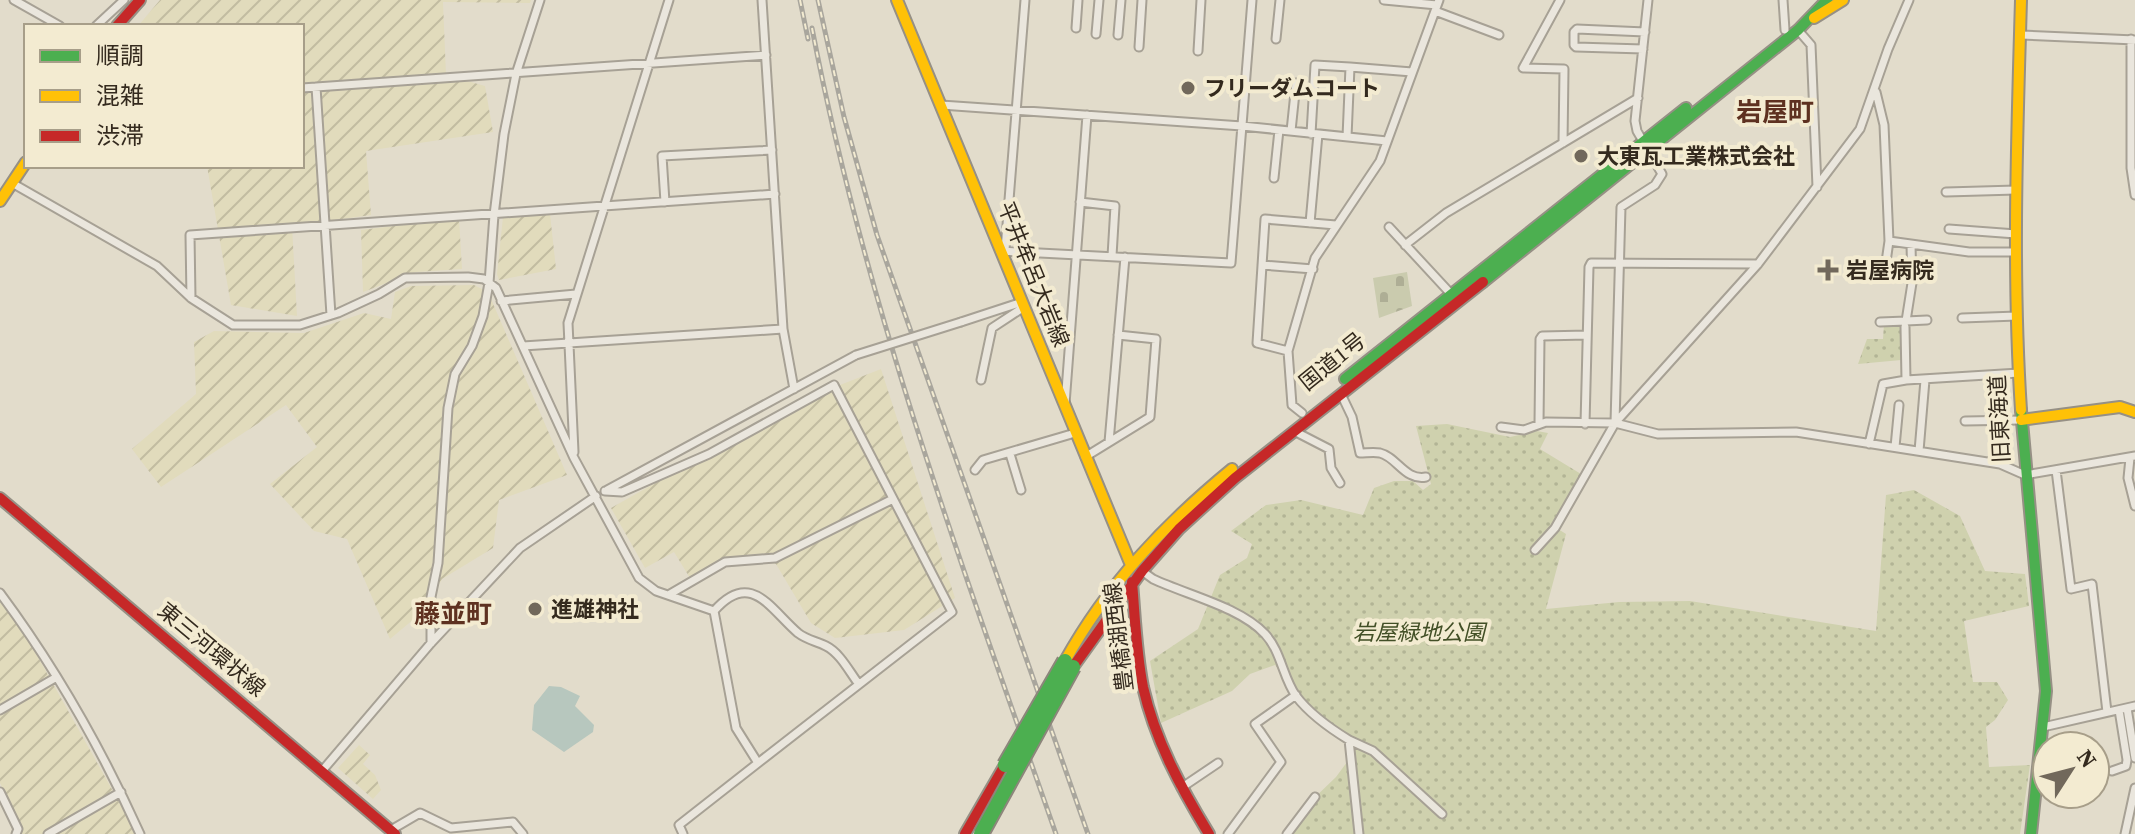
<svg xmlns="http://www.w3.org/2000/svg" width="2135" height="834" font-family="'Source Serif 4','Noto Sans JP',serif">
	<defs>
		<pattern id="farmland-furrows" width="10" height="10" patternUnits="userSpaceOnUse" patternTransform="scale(2)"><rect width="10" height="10" fill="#e1dbbc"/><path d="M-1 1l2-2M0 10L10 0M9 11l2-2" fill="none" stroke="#c2bca1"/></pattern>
		<pattern id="cemetery-stones" width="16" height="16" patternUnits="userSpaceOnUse" patternTransform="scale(2)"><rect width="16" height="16" fill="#cacbae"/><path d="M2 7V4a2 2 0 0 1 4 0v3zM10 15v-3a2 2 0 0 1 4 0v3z" fill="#aeae95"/></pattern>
		<pattern id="park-dots" width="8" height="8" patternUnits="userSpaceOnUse" patternTransform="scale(2)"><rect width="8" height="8" fill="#cfd1ae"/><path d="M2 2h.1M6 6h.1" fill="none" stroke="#b2b495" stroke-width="1.8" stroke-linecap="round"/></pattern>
	</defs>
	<rect width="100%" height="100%" fill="#e2dccb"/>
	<!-- farmland -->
	<path fill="url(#farmland-furrows)" d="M160,0H531L530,3L443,2L446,75L485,86L493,132L366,151L371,215L292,226L297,316L231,305L207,166H302V26H138Z
		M550,214L556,269L499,280L497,274L503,217Z
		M459,218L462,269L416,272L363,292L361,230Z
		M474,285L488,292L567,475L499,500L493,548L442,579L426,609L390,639L347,539L314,531L270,484L317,447L286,405L161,487L132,449L196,394L194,342L214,331L304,333L364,313L391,319L395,292L411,286Z
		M881,369L955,598L904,630L835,638L811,623L776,564L741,558L690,578L674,552L645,568L611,508L804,399Z
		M0,600L29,641L137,834H20L22,826L0,783Z
		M359,745L370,755L363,764L375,775L381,790L373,799L338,768Z"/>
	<!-- cemetery -->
	<path fill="url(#cemetery-stones)" d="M1407,272L1412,306L1379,318L1373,278Z"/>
	<!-- park -->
	<path fill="url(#park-dots)" d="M1900,323L1901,360L1858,364L1867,339H1883L1884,324Z
		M1447,424L1510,437L1537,431L1548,433L1540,449L1581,474L1555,527L1566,534L1546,609L1619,602L1690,601L1876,631L1886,495L1914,490L1960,516L1985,571L2025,574L2029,606L1964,621L1973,682H1997L2008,700L1995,720L1986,727L1989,767L2030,765L2020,834H1288L1309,803L1336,777L1350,758L1349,740L1308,706L1275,665L1250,674L1232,691L1161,723L1150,661L1198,629L1220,575L1247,558L1252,544L1231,531L1266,505L1301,500L1363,515L1374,488L1394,481H1413L1423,490L1431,484L1416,426Z"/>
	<!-- water -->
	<path fill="#b7c7be" d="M549,686L561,687L580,696L575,706L594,725L593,732L564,752L532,730L534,705Z"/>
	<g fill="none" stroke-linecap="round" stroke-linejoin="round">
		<defs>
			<path id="street" d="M14,0L60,26
				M762,0L783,329L794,389
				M1384,0L1437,5
				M1560,0L1523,68L1564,69L1563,143
				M1783,0L1785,30
				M1435,11L1499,35
				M96,26L124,0
				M1076,28L1078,0
				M1798,30L1811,45L1817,187
				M1096,34L1099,0
				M1118,35L1121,0
				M2021,35L2135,40
				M1276,39L1280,0
				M2131,39V168L2135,195
				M1139,47L1142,0
				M1643,49L1576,47L1574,45V32L1577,29L1645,32
				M1198,51L1201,0
				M316,87L331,315
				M302,88L766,55
				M1876,92L1884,125L1889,241L1969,252H2016
				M941,105L1242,126L1387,141
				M1291,131L1296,83
				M1311,134L1315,65L1350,67
				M1347,137L1350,67L1412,72
				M1274,178L1279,130
				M12,183L157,266L191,298L233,325H300L338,313L379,294L405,278L468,277L484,279L496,288L574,458L639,578L656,591L714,611L736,728L758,763L679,825L683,834
				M1946,192L2016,190
				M665,202L662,156L772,150
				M1080,202L1115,206L1112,256
				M1310,223L1318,134
				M1389,227L1451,294
				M1949,229L2016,234
				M1405,245L1446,213L1638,98
				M1911,245L1912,283L1906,321L1927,320
				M1005,250L1025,0
				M1000,251L1231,263L1252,0
				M1262,265L1313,269
				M1882,271L1886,262L1889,241
				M191,298L190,235L775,194
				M501,301L576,294
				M1962,318L2017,316
				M961,322L1022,302
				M1880,322L1906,321
				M1905,327L1906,380L2019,373
				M523,346L783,329
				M1288,351L1257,343L1265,219L1336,225
				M981,380L992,328L1024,307
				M1341,394L1352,417L1360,453C1366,453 1374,452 1380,453C1397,457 1405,481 1426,477
				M1065,404L1087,115
				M1302,413L1292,405L1288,351L1315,258L1380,161L1439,0
				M1965,421L2021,420
				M1539,423L1540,339L1542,336L1587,335
				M1615,423L1621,207L1655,185L1662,174L1637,131L1635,121L1648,0
				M1585,424L1589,267L1591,263L1758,264
				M1501,427L1524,430L1546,422L1615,423L1658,434L1796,432L2000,464L2025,475L2135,456
				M1294,431L1329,449L1331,468L1340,483
				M1109,442L1125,257
				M1869,444L1883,384L1906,380
				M1895,447L1899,405
				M1919,451L1925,380
				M574,452L568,323L669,0
				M1010,454L1021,490
				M1085,457L1150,417L1156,339L1118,335
				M2130,458L2128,478L2135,506
				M975,470L983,460L1075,433
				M2056,470L2071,589L2092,584L2107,712
				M607,490L856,355
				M605,491L622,492L709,454L834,385L952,612L758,763
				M1535,550L1555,528L1615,423L1758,264L1860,129L1888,49L1909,0
				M1142,571L1153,579C1187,595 1240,607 1265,634C1281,651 1283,678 1296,696C1309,713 1331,729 1349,740
				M0,593C55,667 102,750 140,834
				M670,594L725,562L775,558L893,499
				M714,611C751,569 770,609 798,633C807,640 816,641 826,646C840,653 849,671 858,683
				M431,643V597L438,563L448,408L455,374L472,346L483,316L489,283L494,215L504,134L516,74L540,0
				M2127,708L2135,758
				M0,710L55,678
				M2043,727L2135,706
				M322,771L431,643L520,548L596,496
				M2112,771L2126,766L2127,760L2119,710
				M1181,788L1218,763
				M0,792L18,829L16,834
				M391,830L420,813L451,828L513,822L523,834
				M48,834L121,792
				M1228,834L1281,762L1255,724L1296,695
				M1287,834L1315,797
				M1359,834L1349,740L1373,751L1442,814
				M2125,834L2135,788"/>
			<path id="fast" d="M1483,282L1798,30L1827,0
				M1345,379L1686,108
				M2021,410L2046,691L2031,834"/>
			<path id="slow" d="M897,0L1131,565
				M1814,18L1843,0
				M0,201L26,162
				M2021,410C2012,273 2017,137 2021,0
				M2021,420L2120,407L2135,412
				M1065,661C1107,585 1165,524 1232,469"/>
			<path id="jam" d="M117,26L140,0
				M0,498L395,834
				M1132,582C1135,617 1136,652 1143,687C1155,740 1181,788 1209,834
				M1073,667L1142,571L1179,529L1235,478L1483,282
				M965,834L1005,765"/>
		</defs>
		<!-- street casing -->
		<use href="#street" stroke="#a7a195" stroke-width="11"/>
		<!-- fast casing -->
		<use href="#fast" stroke="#969085" stroke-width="14"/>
		<!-- slow casing -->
		<use href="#slow" stroke="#969085" stroke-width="14"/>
		<!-- jam casing -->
		<use href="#jam" stroke="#969085" stroke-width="14"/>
		<!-- street -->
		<use href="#street" stroke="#eae6dd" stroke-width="7"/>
		<!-- fast -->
		<use href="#fast" stroke="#4caf50" stroke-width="10"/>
		<!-- slow -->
		<use href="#slow" stroke="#ffc107" stroke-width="10"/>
		<!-- jam -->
		<use href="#jam" stroke="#c62828" stroke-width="10"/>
		<defs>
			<path id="rail" d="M800,0L808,39
				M818,0L844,117L877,235L1088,834
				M812,28C865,305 963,568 1056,834"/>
		</defs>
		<!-- rail casing -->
		<use href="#rail" stroke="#a9a69d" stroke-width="5"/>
		<!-- rail -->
		<use href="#rail" stroke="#f3ebd1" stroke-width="2" stroke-dasharray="6" stroke-linecap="butt"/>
		<defs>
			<path id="street-bridge" d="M856,355L961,322"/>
			<path id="fast-bridge" d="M1005,765L1065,661
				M981,834L1073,667"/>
		</defs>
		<!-- street-bridge casing -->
		<use href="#street-bridge" stroke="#a7a195" stroke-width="11" stroke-linecap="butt"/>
		<!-- fast-bridge casing -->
		<use href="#fast-bridge" stroke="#8c867b" stroke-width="18" stroke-linecap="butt"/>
		<!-- street-bridge -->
		<use href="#street-bridge" stroke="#eae6dd" stroke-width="7"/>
		<!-- fast-bridge -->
		<use href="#fast-bridge" stroke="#4caf50" stroke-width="14"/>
	</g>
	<!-- markers -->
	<g fill="#71685b" stroke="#f3ebd1" stroke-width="3">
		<circle cx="1188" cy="88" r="8"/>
		<circle cx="1581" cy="156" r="8"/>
		<path d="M1824 258h8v8h8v8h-8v8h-8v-8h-8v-8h8z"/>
		<circle cx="535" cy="609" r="8"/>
	</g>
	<g text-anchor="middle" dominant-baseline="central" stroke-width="8" stroke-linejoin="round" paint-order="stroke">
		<!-- poi labels -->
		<g font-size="22" font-weight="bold" fill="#342a1e" stroke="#f3ebd1" text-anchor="start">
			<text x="1204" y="88">フリーダムコート</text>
			<text x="1597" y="156">大東瓦工業株式会社</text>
			<text x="1846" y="270">岩屋病院</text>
			<text x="551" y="609">進雄神社</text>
		</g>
		<!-- street labels -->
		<g font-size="22" fill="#342a1e" stroke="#f3ebd1">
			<text transform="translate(1034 274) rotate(68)">平井牟呂大岩線</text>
			<text transform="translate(1332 361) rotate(-39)">国道1号</text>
			<text transform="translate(1999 419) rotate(-93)">旧東海道</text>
			<text transform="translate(1118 637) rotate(-97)">豊橋湖西線</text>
			<text transform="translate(212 649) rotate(40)">東三河環状線</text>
		</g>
		<!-- park labels -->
		<g font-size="22" font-style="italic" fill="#424f26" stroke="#f3ebd1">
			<text x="1419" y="632">岩屋緑地公園</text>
		</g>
		<!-- quarter labels -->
		<g font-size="26" font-weight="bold" fill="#5e3120" stroke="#f3ebd1">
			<text x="1775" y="112">岩屋町</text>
			<text x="453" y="614">藤並町</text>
		</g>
	</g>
	<!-- legend -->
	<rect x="24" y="24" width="280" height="144" fill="#f3ebd1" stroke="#a79e89" stroke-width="2"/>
	<rect x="40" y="50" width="40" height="12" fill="#4caf50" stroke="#a79e89" stroke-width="2"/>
	<text x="96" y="64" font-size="24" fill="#342a1e">順調</text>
	<rect x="40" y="90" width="40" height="12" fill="#ffc107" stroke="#a79e89" stroke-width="2"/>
	<text x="96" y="104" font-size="24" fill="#342a1e">混雑</text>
	<rect x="40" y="130" width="40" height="12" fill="#c62828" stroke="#a79e89" stroke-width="2"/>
	<text x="96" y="144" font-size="24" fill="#342a1e">渋滞</text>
	<!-- north arrow -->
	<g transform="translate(2071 770) rotate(54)"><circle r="38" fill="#f3ebd1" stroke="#a79e89" stroke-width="2"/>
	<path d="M0-6L14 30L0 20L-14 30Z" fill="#71685b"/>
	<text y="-12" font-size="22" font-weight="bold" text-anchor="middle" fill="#342a1e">N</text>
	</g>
</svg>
